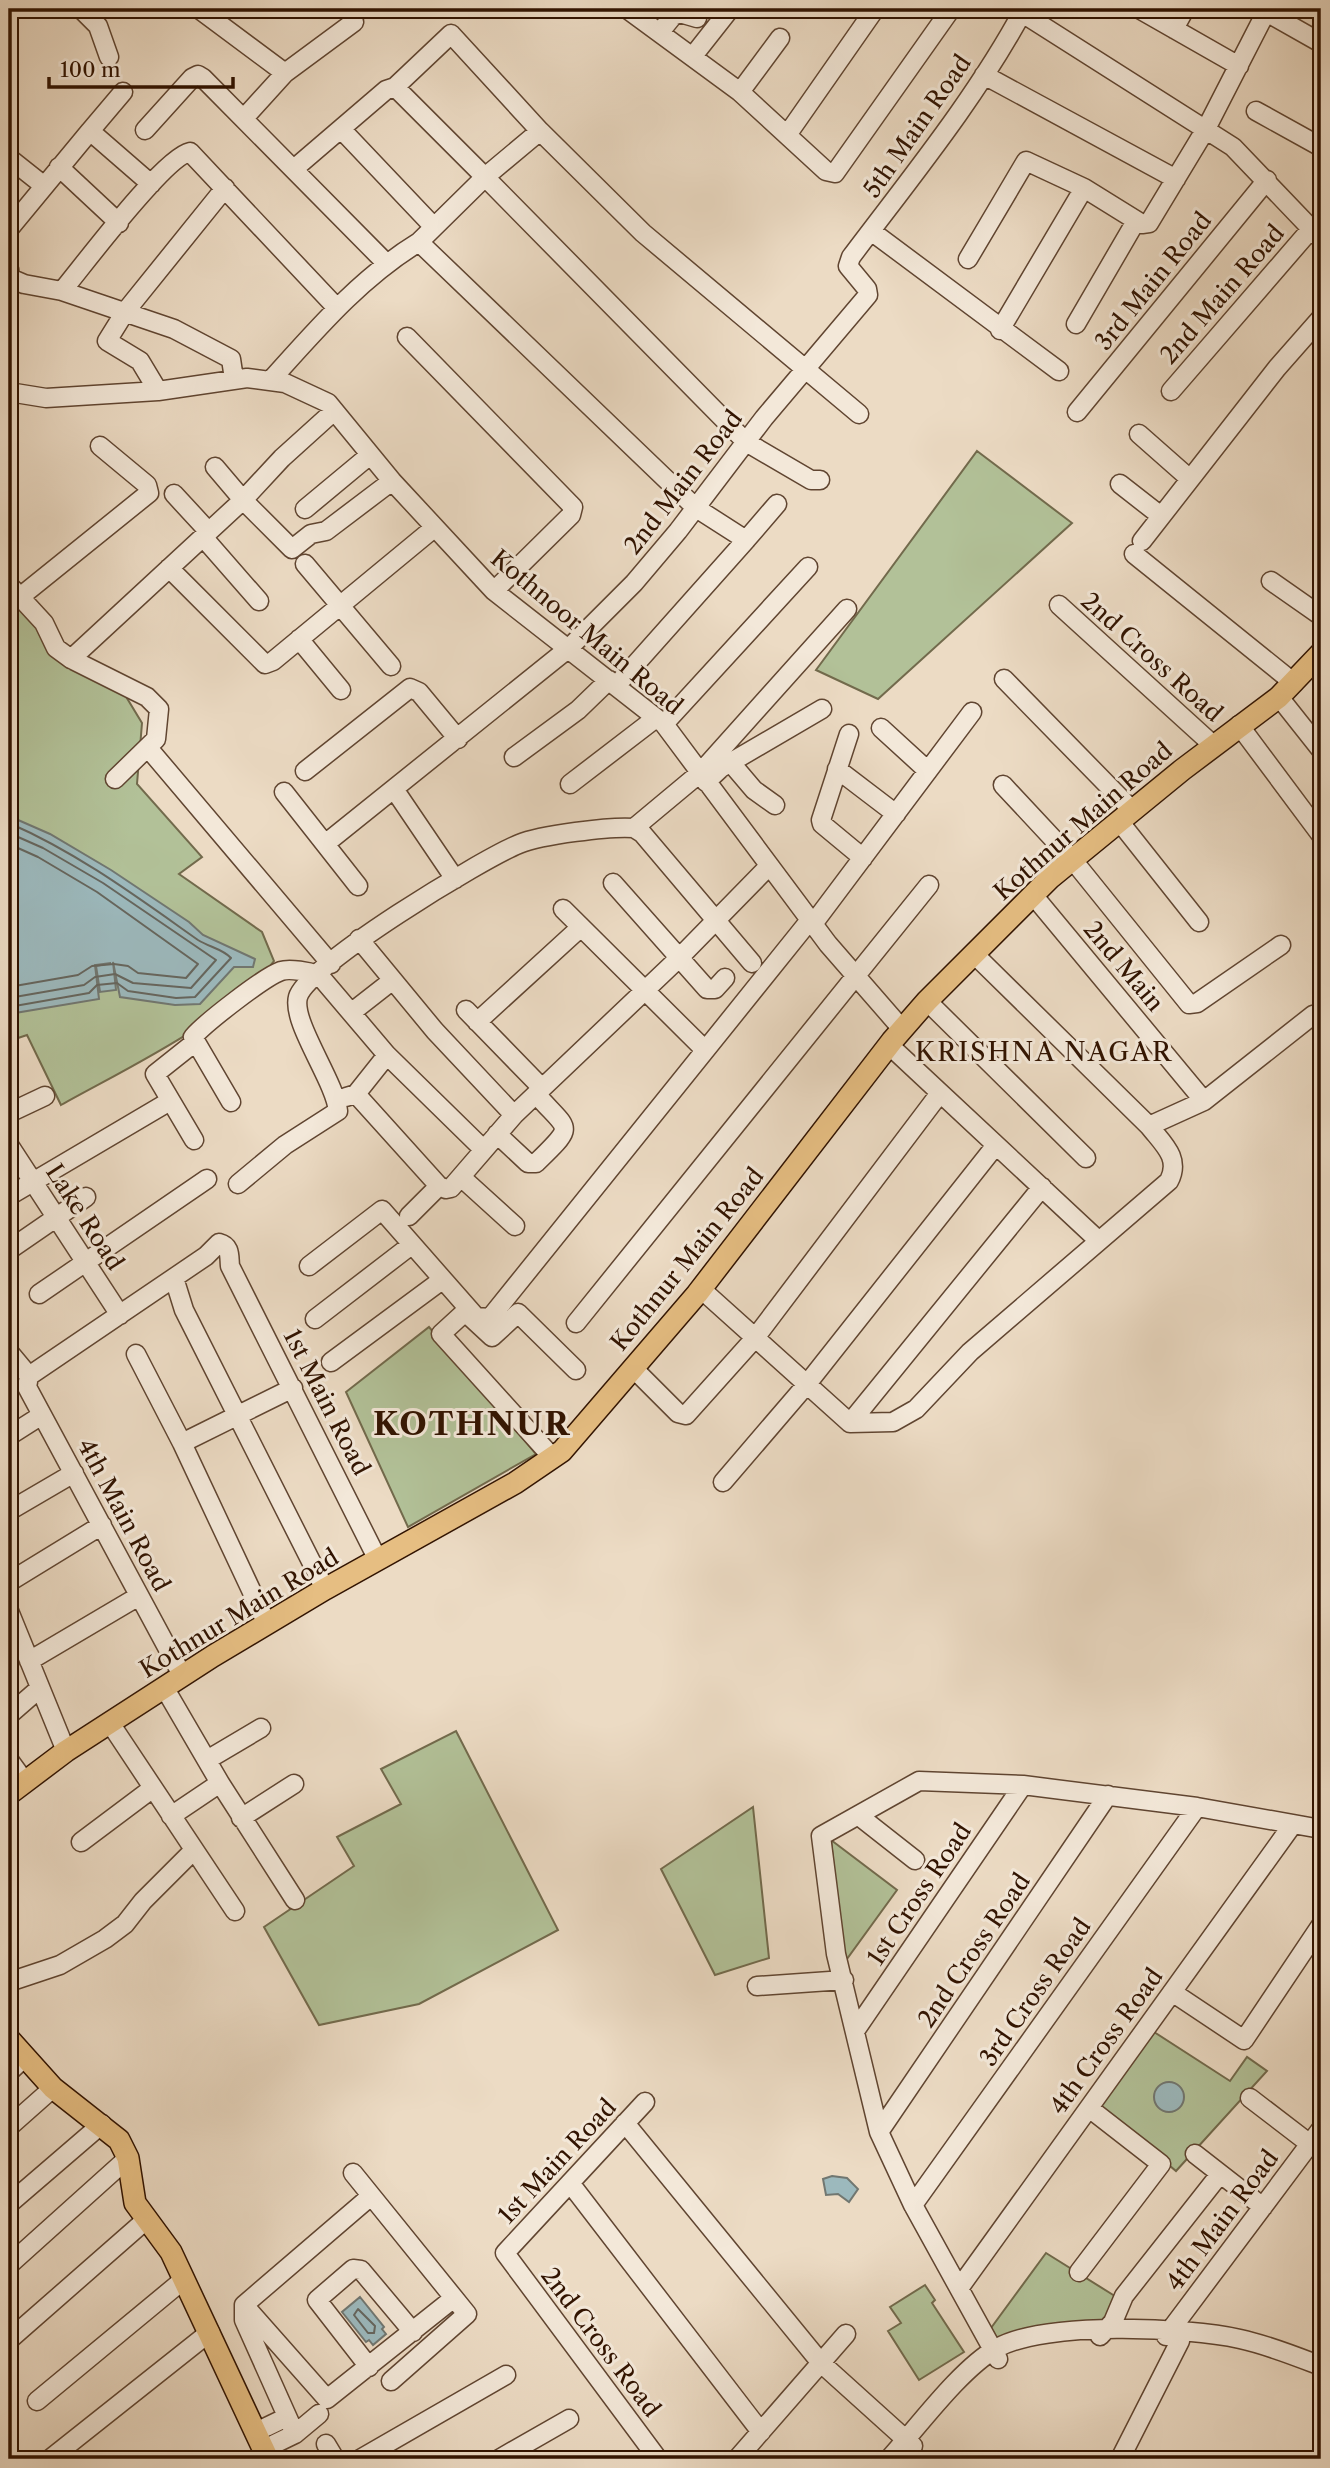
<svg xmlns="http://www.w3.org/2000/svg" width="1330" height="2468" font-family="'Libre Caslon Text',serif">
	<rect width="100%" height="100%" fill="#ecdbc4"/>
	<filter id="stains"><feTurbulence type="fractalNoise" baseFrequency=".00286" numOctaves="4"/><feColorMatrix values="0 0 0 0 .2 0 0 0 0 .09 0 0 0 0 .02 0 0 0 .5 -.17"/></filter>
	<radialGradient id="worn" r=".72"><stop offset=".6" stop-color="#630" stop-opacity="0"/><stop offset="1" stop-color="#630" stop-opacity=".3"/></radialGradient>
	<!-- green -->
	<path fill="#b2c198" stroke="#726a4c" stroke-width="2" d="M977,451L1072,523L878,699L816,670Z
		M9,596L125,695L142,723L137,784L202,857L179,874L262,932L274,961C230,1020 127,1068 61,1105L27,1035L9,1041Z
		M429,1327L536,1454L408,1527L346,1392Z
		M456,1731L558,1930L419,2004L319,2025L264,1927L354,1866L337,1837L401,1804L381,1769Z
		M753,1807L769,1958L715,1975L661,1869Z
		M831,1840L897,1890L844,1963Z
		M1154,2032L1230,2081L1247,2057L1267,2071L1176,2171L1099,2106Z
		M1046,2253L1118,2298L1105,2325L998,2341L991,2328Z
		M925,2285L935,2300L932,2303L964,2352L919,2380L888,2331L901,2323L890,2307Z"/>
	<!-- water -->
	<path fill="#9cb9bd" stroke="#717771" stroke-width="2" d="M9,816L50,834L111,870L189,922L203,935L255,959L253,967H234L200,1004L175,1005L120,997L113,962L116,990L100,992L96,966L111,963L95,965L99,999L9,1014Z
		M1154 2097a15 15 0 1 1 30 0a15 15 0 1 1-30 0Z
		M832,2176L847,2178L858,2189L849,2202L838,2194L826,2195L823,2179Z
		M360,2297L384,2327L382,2329L386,2334L373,2345L369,2340L366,2342L342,2312Z"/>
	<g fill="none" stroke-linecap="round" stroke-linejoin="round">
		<!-- shore -->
		<path stroke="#66665e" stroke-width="2" d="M9,823C78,853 137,897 198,940C209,947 223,949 231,958L195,997L176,998L128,991L117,983L97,985L89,993L9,1007
			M9,833L43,848L103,883L216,960L191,988L133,983L115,974L95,977L84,985L9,998
			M9,844L38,857L97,892L198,964L186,978L138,973L128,966L114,964L92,966L78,975L9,987
			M358,2309L375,2326L374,2333H368L354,2315Z"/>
		<defs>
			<path id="minor" d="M81,9L98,26L109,57
				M199,9L285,73
				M627,9L740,92L826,171L835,173L951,9
				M1016,9L1233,147L1321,239
				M1139,9L1239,66
				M1261,9L1321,43
				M1174,29L1185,9
				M660,32L673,16L680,13L697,18
				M693,56L730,9
				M984,75L1176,179
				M395,87L451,34L540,131
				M740,92L780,38
				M1256,111L1321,147
				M245,117L285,73L354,22
				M341,129L434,227
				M145,130L192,78L198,75L203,78L385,262
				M90,131L123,92
				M787,135L875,9
				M9,158L43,185
				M59,167L119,223
				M295,168L386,90L395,87L485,177L419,242
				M9,229L90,131L151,184
				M871,231L1059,371
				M968,259L1026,161L1084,188L1142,224L1149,223L1207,127L1266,12
				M9,269L10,278L24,284L62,291L174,329L231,359L234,379
				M62,291C83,266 164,157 190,152L336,307
				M1076,324L1136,221
				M1000,330L1084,188
				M407,337L573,507L571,515L494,591
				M270,381C316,330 360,278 419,242L696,508L746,540L616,686
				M158,391L140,361L107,341L125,312L225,188
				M1171,391L1311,229
				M9,392L46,398L158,391L247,378L285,383L328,403L392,481L494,591L664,724L828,944L902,1029
				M1077,412L1267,180
				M1139,434L1190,479
				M215,467L243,500L282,458L334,411
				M820,480H811L746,442L485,177L540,131L643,233L859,414
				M1120,484L1161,516
				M174,494L209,532
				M305,509L370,455
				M203,537L259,601
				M746,540L777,504
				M1142,541L1277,368L1321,318
				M1134,554L1294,683
				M305,564L391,666
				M169,568L265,664L273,661L434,528
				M1271,581L1321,616
				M9,585L44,623L56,648L71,659L147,697L159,709L156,739L115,779
				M20,597L149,493L147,485L100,446
				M1059,605L1213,745
				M299,639L341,690
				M71,659L243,500L292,549L311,534L326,531L392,481
				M1004,679L1133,811
				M1279,697L1321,750
				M664,724L808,567
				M1239,725L1321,835
				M881,728L928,771
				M849,734L821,820L822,824L863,858
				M149,749L331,964
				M514,757L578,710L609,680
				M731,763L754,790L775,805
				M837,769L896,814
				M305,771L410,688L419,692L458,739
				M706,782L721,768L822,709
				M570,784L656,718
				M1003,785L1072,859L1189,1004L1197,1003L1281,945
				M394,789L455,879
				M284,792L358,886
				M1119,821L1199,922
				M634,828L700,773L847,609
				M325,844L569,648L634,583L678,531L764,418L868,295L867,289L848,266L851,257C912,176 976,98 1024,9
				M613,883L707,989H715L725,978
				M1033,895L1204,1101
				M563,909L705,1050
				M813,924L972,712
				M359,939L435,1031L514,1115
				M927,1001L1086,1158
				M466,1010L542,1088
				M352,1012L393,980
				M477,1022L581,927
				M889,1045L1099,1241
				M356,1094L439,1186L446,1189L451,1188L514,1115L679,958L769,866
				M346,1097L356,1094L387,1055
				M231,1102L193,1037C205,1023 264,977 281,971C290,968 309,972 319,975L387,1055L484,1150
				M9,1113L45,1096
				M1149,1126L1204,1101L1313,1015L1321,1013
				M497,1134L528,1163H536C577,1123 569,1132 536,1094
				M194,1140L155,1074L194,1043
				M9,1145L120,1315
				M461,1177L515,1226
				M238,1184L285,1145L338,1111C335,1081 291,1022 298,997C307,965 482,859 519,844C540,835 611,826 634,828L642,833L752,963
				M9,1196L170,1101
				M409,1216L439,1186
				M9,1250L86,1197
				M309,1266L382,1210L476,1317L490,1318L810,920
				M174,1278L184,1310L325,1589
				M701,1289L850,1423L893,1422L916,1409L970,1352L1169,1181C1181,1158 1163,1144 1149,1126L974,954
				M39,1294L207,1179
				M315,1319L410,1246
				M576,1323L929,885
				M9,1352L29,1376
				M136,1354L182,1443L267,1624
				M331,1362L442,1280
				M633,1368L678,1413L686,1415L755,1338L940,1093
				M29,1376L206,1256L219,1243C231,1246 229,1256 230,1266L378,1560
				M29,1376L27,1387L182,1675
				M850,1423L1042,1187
				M9,1436L42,1415
				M182,1443L293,1388
				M553,1458L441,1334L465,1312L492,1337L518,1313L576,1370
				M723,1482L807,1384L996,1145
				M9,1511L74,1473
				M9,1582L102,1525
				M9,1611L66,1751
				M29,1661L139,1596
				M164,1687L220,1783
				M9,1715L40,1688
				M110,1723L235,1911
				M9,1760L25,1782
				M207,1760L261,1728
				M171,1816L220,1783L295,1900
				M859,1816L915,1860
				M241,1818L294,1784
				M81,1842L153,1788
				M9,1982L60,1965L105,1939L125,1924L143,1901L194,1850
				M757,1986L844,1980
				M1172,1992L1244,2040L1321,1925
				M855,2031L1023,1785
				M9,2072L25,2057
				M1250,2098L1310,2144
				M645,2102L505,2253L658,2459
				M625,2123L821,2363L913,2446
				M9,2127L53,2088
				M879,2132L1108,1795
				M1195,2154L1263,2207
				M353,2173L467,2314L391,2381
				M570,2183L761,2432
				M9,2204L102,2124
				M913,2205L1197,1807
				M9,2265L128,2158
				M1079,2272L1161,2164L1089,2108
				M960,2287L1293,1824
				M244,2305L327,2399L454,2298
				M1100,2336L1113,2322L1124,2296L1220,2174
				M1166,2336L1321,2129
				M9,2340L147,2219
				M998,2359L913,2205L879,2132L836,1954L821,1836L919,1781L1023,1785L1197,1807L1321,1829
				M369,2367L317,2300L353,2269L361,2270L413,2332
				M37,2401L182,2281
				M256,2432L287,2417
				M295,2434L244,2320V2305L371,2196
				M326,2444L335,2459
				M264,2449L295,2434L319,2414
				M50,2459L210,2332
				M360,2459L506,2375
				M499,2459L569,2419
				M737,2459L846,2334
				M889,2459C918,2427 960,2369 997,2348C1045,2321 1187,2327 1240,2339C1268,2345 1295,2356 1321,2366
				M1120,2459L1180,2341"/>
			<path id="major" d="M9,1794L66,1751L213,1656L325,1589L515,1483L562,1451L697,1294L892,1041L927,1001L1050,878L1182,770L1279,697L1321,653
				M9,2039L53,2088L119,2140L128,2158L135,2203L171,2252L268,2459"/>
		</defs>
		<!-- minor casing -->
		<use href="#minor" stroke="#604531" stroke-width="21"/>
		<!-- major casing -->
		<use href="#major" stroke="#311300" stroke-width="24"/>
		<!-- minor -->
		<use href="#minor" stroke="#f3e8d9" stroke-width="18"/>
		<!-- major -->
		<use href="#major" stroke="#e6be82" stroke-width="21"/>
	</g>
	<g text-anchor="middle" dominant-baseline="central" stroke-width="6" stroke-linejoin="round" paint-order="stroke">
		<!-- street labels -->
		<g font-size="24" fill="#311300" stroke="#f3e8d9">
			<text transform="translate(917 126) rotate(-55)">5th Main Road</text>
			<text transform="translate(1153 281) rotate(-51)">3rd Main Road</text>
			<text transform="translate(1222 294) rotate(-49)">2nd Main Road</text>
			<text transform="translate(683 482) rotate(-52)">2nd Main Road</text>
			<text transform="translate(587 632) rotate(40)">Kothnoor Main Road</text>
			<text transform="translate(1152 657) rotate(42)">2nd Cross Road</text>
			<text transform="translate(1083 821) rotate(-41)">Kothnur Main Road</text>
			<text transform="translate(1124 966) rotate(50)">2nd Main</text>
			<text transform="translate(85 1217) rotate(57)">Lake Road</text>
			<text transform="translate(687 1259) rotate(-51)">Kothnur Main Road</text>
			<text transform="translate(327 1402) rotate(63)">1st Main Road</text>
			<text transform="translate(124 1515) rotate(62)">4th Main Road</text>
			<text transform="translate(239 1613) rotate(-31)">Kothnur Main Road</text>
			<text transform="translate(919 1894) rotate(-56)">1st Cross Road</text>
			<text transform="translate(974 1950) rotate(-56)">2nd Cross Road</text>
			<text transform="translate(1035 1992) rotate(-55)">3rd Cross Road</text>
			<text transform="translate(1106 2041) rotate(-54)">4th Cross Road</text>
			<text transform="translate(557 2161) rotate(-47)">1st Main Road</text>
			<text transform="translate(1222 2220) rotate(-53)">4th Main Road</text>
			<text transform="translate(601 2342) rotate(53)">2nd Cross Road</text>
		</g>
		<!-- neighbourhood labels -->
		<g font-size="26" letter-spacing="2" fill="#311300" stroke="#f3e8d9">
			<text x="1044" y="1052">KRISHNA NAGAR</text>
		</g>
		<!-- district labels -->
		<g font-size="32" font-weight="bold" letter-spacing="2" fill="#311300" stroke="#f3e8d9">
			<text x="472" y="1423">KOTHNUR</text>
		</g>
	</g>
	<!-- margin -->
	<rect width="1330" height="2468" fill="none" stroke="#ecdbc4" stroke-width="35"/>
	<rect x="10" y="10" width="1309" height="2447" fill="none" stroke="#311300" stroke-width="3.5"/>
	<rect x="18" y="18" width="1295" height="2433" fill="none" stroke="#311300" stroke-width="2"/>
	<!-- scale -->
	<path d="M49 77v10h184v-10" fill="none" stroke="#311300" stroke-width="3.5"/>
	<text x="60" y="77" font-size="21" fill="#311300" stroke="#f3e8d9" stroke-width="5" paint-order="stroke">100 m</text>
	<rect width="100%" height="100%" filter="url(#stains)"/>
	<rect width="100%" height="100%" fill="url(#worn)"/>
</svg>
